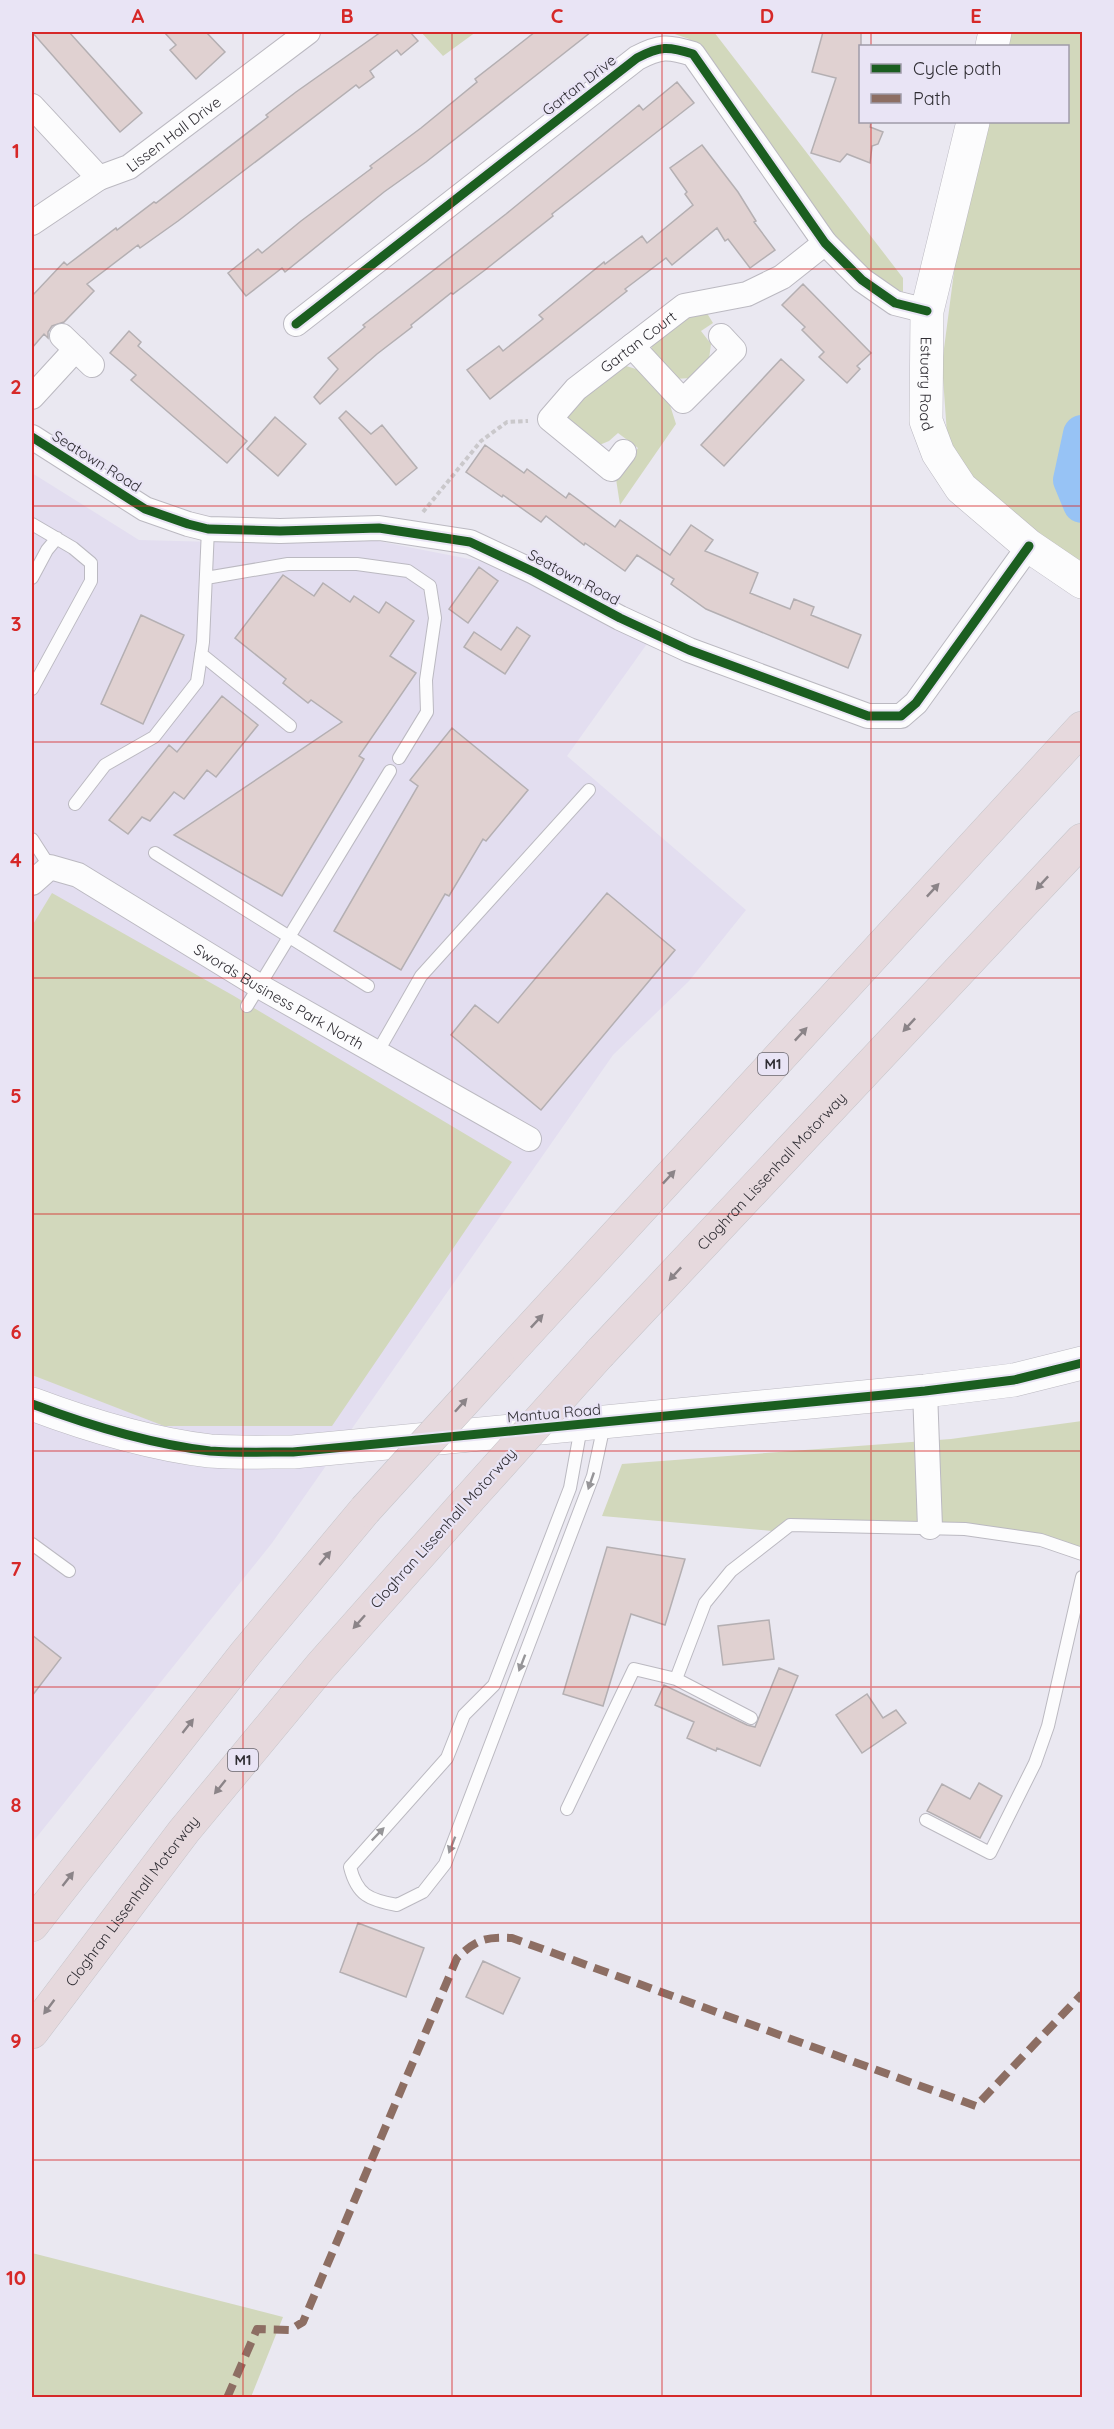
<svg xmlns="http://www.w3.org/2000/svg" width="1114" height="2429" font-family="Quicksand,sans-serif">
	<rect width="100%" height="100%" fill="#eae8f1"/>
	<!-- built -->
	<path fill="#e3def0" d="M32,473L139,540L254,543L367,539L505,566L649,641L567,756L746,910L689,981L613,1055L272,1543L32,1843Z"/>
	<!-- green -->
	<path fill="#d2d8bc" d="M421,32H476L443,56Z
		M669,32H714L903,278V292L883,284L833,233L689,39Z
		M1008,32H1082V568L1016,518L967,473L947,434L942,364L957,249L988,122H1068V46H1005Z
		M705,310L713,323L701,331L711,344L709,359L691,378L674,379L653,354L651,344L667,325Z
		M623,365L639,370L669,402L676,424L620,505L616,479L638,448L618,433L609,441L597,446L564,419L569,408Z
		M52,893L234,996L512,1162L332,1426H164L32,1375V926Z
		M1082,1421V1550L950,1526L772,1531L602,1516L622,1464L951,1439Z
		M32,2253L283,2317L251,2397H32Z"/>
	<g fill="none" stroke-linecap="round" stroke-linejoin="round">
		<!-- river -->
		<path stroke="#97c3f5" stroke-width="38" d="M1082,434L1072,480L1082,504"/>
	</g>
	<!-- building -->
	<path fill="#e0d1d1" stroke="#b4afb2" stroke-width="1.5" d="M32,32H69L142,113L120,132Z
		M164,32H206L225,52L196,79L170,50L176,45Z
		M381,32H410L418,41L401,55L397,50L370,71L374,77L359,88L356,85L178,221L140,248L138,245L87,284L94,291L64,322L52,326L48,332V338L44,334L32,348V296L64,262L67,265L116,228L117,230L154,202L156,203L268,117L266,115L296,92Z
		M535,32H591L426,162L384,192L285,272L282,268L246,296L228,273L258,249L262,253L301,221L372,168L370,166L421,128L477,82L475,79Z
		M823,32H861V122H871L870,127L883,132L878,144L872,146L870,163L847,154L840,162L811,153L836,78L812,72Z
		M677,82L694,103L552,214L553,216L485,270L453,294L451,293L411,325L412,327L377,354L320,404L314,397L338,369L328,358L365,327L363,325L506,214L639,105L643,110Z
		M702,145L738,192L756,221L754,222L775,250L750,268L728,239L725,241L717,228L672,265L666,258L625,289L627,291L490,399L467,370L499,346L503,351L543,319L539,315L604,262L605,264L642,236L647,243L693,205L685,194L687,192L670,168Z
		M803,284L871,353L857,366L860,369L847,383L819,357L824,352L802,330L805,327L782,305Z
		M129,331L141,342L138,346L247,441L227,463L131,380L136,375L110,353Z
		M781,359L804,380L724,466L701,445Z
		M346,411L371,434L382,425L417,468L396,485L339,418Z
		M275,417L306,444L278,476L247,449Z
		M485,445L524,473L527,469L566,498L569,493L615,527L620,520L670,555L691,525L713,540L705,551L758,573L750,593L790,609L794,599L814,607L811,615L861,635L848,668L706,609L671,584L674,579L637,555L625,571L585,543L584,545L546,516L541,522L503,495L502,497L466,472Z
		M479,567L498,581L468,623L449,609Z
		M283,575L314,596L323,583L350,602L354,596L379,613L386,602L414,621L390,656L416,673L359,756L364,759L282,896L174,835L342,722L311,700L308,703L283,683L286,679L235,638Z
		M141,615L184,635L143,724L101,704Z
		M517,627L530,636L505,674L464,647L474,632L501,650Z
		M222,696L258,725L216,777L207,770L184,799L174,792L150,821L142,817L128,834L109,820L169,745L177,752Z
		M452,728L528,790L486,841L483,839L449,896L445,894L401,970L334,931L418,786L410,780Z
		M607,893L675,950L541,1110L451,1035L475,1005L498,1023Z
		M607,1547L685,1559L665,1625L631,1614L603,1706L563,1694Z
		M769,1620L774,1659L723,1665L718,1626Z
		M32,1635L61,1658L32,1696Z
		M779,1668L798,1676L760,1766L717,1748L716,1751L687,1738L694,1722L655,1705L664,1685L747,1725L755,1727Z
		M867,1694L883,1718L896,1710L906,1723L862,1753L836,1715Z
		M979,1783L1002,1796L980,1838L927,1811L942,1784L970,1799Z
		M358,1923L424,1948L406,1997L340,1972Z
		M483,1961L520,1978L503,2014L466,1997Z"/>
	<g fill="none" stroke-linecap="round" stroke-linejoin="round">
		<defs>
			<path id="lane" d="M32,524L73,548L91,563V581L32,689
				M32,578L47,550L57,538
				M206,578L288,564H357L408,571L430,586L435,618L426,680L427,712L399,758
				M201,654L290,726
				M75,804L105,765L154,737L197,682L203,642L208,529
				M32,839L50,867
				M155,853L368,986
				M247,1006L390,771
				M377,1053L421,976L589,790
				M581,1427L570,1488L494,1685L464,1715L447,1758L350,1867C357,1895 369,1900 397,1905L423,1892L445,1864L593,1476L604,1425
				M32,1544L69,1571
				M751,1718L676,1679L705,1603L731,1571L790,1525L965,1529L1041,1540L1082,1554
				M567,1809L634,1669L676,1679
				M926,1820L990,1853L1035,1763L1048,1726L1082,1577"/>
			<g id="street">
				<path d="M32,106L99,178"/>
				<path id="s1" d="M32,223L99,178L129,167L308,32"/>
				<path d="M296,324L637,58C660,46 668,46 693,54L825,243L862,280L895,303L927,311"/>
				<path d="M62,336L92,365"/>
				<path d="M632,346L683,401L734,350L721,336"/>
				<path d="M32,397L76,349"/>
				<path d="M32,437L145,509L188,524L208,529L280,531L379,528L470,542L534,572L620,618L689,650L868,716H901L916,703L1029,546"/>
				<path id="s2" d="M624,452L611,469L550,419L576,389L684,306L747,294L782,277L825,243"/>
				<path id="s3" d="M32,883L50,867L78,875L259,986L529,1139"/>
				<path d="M925,1391L930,1527"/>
			</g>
			<g id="secondary">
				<path d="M992,46L995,32"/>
				<path id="s4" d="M973,122L927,311L926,421L938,453L961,488L1029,546L1082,582"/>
				<path d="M32,1404C88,1425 150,1444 210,1451C237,1453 266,1452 293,1452L925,1391L1014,1380L1082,1363"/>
			</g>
			<g id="highway">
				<path id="s5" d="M600,1353L1082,840"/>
				<path d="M498,1364L1082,728"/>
				<path d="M32,1925L246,1653L365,1510"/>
				<path id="s6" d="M32,2032L184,1831L320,1667L468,1500"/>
			</g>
		</defs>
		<!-- lane casing -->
		<use href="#lane" stroke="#bbb9c1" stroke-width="14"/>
		<!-- street casing -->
		<use href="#street" stroke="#bbb9c1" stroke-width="26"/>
		<!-- secondary casing -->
		<use href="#secondary" stroke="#bbb9c1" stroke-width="34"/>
		<!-- highway casing -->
		<use href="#highway" stroke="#c6c5ca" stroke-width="34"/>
		<!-- path -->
		<path stroke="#cac8cb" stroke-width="4" stroke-dasharray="4.5 3" stroke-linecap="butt" d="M423,512L481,441L507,422L528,421"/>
		<!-- lane -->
		<use href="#lane" stroke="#fcfcfd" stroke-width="12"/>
		<!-- street -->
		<use href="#street" stroke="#fcfcfd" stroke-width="24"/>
		<!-- secondary -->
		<use href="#secondary" stroke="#fcfcfd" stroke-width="33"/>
		<!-- highway -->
		<use href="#highway" stroke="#e6d9dd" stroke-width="33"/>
		<defs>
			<path id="highway-bridge" d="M468,1500L600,1353
				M365,1510L498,1364"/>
		</defs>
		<!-- highway-bridge casing -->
		<use href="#highway-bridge" stroke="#c6c5ca" stroke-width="34" stroke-linecap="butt"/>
		<!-- highway-bridge -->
		<use href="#highway-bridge" stroke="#e6d9dd" stroke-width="33"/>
		<!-- quiet -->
		<path stroke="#8d6e63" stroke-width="8" stroke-dasharray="15 8" stroke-linecap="butt" d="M227,2398L257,2329L290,2330L303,2322L457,1958C477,1939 485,1937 512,1938L976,2106L1082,1994"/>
		<defs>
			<path id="cycleway" d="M296,324L637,58C660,46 668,46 693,54L825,243L862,280L895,303L927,311
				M32,437L145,509L188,524L208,529L280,531L379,528L470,542L534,572L620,618L689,650L868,716H901L916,703L1029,546
				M32,1404C88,1425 150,1444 210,1451C237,1453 266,1452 293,1452L925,1391L1014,1380L1082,1363"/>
		</defs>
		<!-- cycleway casing -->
		<use href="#cycleway" stroke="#e9e4f5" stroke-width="13"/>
		<!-- cycleway -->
		<use href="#cycleway" stroke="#1b5e20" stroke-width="9"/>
	</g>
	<!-- one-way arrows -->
	<defs><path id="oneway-solid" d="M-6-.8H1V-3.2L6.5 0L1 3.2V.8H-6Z" transform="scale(1.5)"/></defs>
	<g fill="#8b8488">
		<use href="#oneway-solid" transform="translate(1042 883) rotate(133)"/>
		<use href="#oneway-solid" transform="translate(933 890) rotate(-47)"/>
		<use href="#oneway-solid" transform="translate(909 1025) rotate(133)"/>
		<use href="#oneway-solid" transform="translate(801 1034) rotate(-47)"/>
		<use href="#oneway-solid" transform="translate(669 1177) rotate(-47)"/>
		<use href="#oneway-solid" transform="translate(675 1274) rotate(133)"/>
		<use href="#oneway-solid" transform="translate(537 1321) rotate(-47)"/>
		<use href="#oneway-solid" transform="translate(461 1405) rotate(-48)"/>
		<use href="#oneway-solid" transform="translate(325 1558) rotate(-50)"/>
		<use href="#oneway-solid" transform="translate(359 1622) rotate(132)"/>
		<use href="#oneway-solid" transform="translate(188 1726) rotate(-52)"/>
		<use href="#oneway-solid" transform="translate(220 1787) rotate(129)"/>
		<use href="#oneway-solid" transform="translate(68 1879) rotate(-52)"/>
		<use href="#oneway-solid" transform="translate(49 2007) rotate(127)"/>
	</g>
	<g fill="#969598">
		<use href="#oneway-solid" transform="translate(591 1481) rotate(109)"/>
		<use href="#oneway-solid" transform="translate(522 1663) rotate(111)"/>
		<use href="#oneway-solid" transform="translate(378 1834) rotate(-46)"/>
		<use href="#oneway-solid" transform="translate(452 1845) rotate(111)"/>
	</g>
	<!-- grid -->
	<path fill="none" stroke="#d62828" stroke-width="1.5" stroke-opacity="0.55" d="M243,32V2398M452,32V2398M662,32V2398M871,32V46M871,122V2398M32,269H1082M32,506H1082M32,742H1082M32,978H1082M32,1214H1082M32,1451H1082M32,1687H1082M32,1923H1082M32,2160H1082"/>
	<g text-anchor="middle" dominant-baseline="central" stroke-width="4.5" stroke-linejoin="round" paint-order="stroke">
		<!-- shield labels -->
		<g fill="#e9e4f5" stroke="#68656e" stroke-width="1.5">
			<rect x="758" y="1053" width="30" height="22" rx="4.5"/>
			<rect x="228" y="1749" width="30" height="22" rx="4.5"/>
		</g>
		<g font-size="14" font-weight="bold" fill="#302e34">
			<text x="773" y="1064">M1</text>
			<text x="243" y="1760">M1</text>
		</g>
		<!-- street labels -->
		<g font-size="15" fill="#302e34" stroke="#e9e4f5">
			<text transform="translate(579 85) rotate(-38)">Gartan Drive</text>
			<text stroke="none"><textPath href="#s1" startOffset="168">Lissen Hall Drive</textPath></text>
			<text stroke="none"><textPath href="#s2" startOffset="218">Gartan Court</textPath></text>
			<text stroke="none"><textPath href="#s4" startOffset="267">Estuary Road</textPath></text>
			<text transform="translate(97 461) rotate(32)">Seatown Road</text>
			<text transform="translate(574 577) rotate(28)">Seatown Road</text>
			<text stroke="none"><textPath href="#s3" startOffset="288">Swords Business Park North</textPath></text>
			<text stroke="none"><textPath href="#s5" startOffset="250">Cloghran Lissenhall Motorway</textPath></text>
			<text transform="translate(554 1413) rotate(-5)">Mantua Road</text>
			<text transform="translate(443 1528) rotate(-48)">Cloghran Lissenhall Motorway</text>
			<text stroke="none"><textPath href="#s6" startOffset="165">Cloghran Lissenhall Motorway</textPath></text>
		</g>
	</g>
	<!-- border -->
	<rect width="1114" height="2429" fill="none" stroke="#e9e4f5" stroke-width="66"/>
	<!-- legend -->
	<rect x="859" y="45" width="210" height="78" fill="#e9e4f5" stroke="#9f9ba8" stroke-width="1.5"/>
	<rect x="871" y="64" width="30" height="9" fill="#1b5e20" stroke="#9f9ba8" stroke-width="1.5"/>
	<text x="913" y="75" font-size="18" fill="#302e34">Cycle path</text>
	<rect x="871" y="94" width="30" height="9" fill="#8d6e63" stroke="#9f9ba8" stroke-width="1.5"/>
	<text x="913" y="105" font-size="18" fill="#302e34">Path</text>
	<rect x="33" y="33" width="1048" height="2363" fill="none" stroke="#d62828" stroke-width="2"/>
	<g font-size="20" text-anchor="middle" font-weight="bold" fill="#d62828">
		<text x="138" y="23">A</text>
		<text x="347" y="23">B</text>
		<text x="557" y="23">C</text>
		<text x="767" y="23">D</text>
		<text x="976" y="23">E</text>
		<text x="16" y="158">1</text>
		<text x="16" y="394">2</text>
		<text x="16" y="631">3</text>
		<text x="16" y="867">4</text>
		<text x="16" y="1103">5</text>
		<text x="16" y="1339">6</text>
		<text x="16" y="1576">7</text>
		<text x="16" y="1812">8</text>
		<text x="16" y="2048">9</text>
		<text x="16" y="2285">10</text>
	</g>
</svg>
